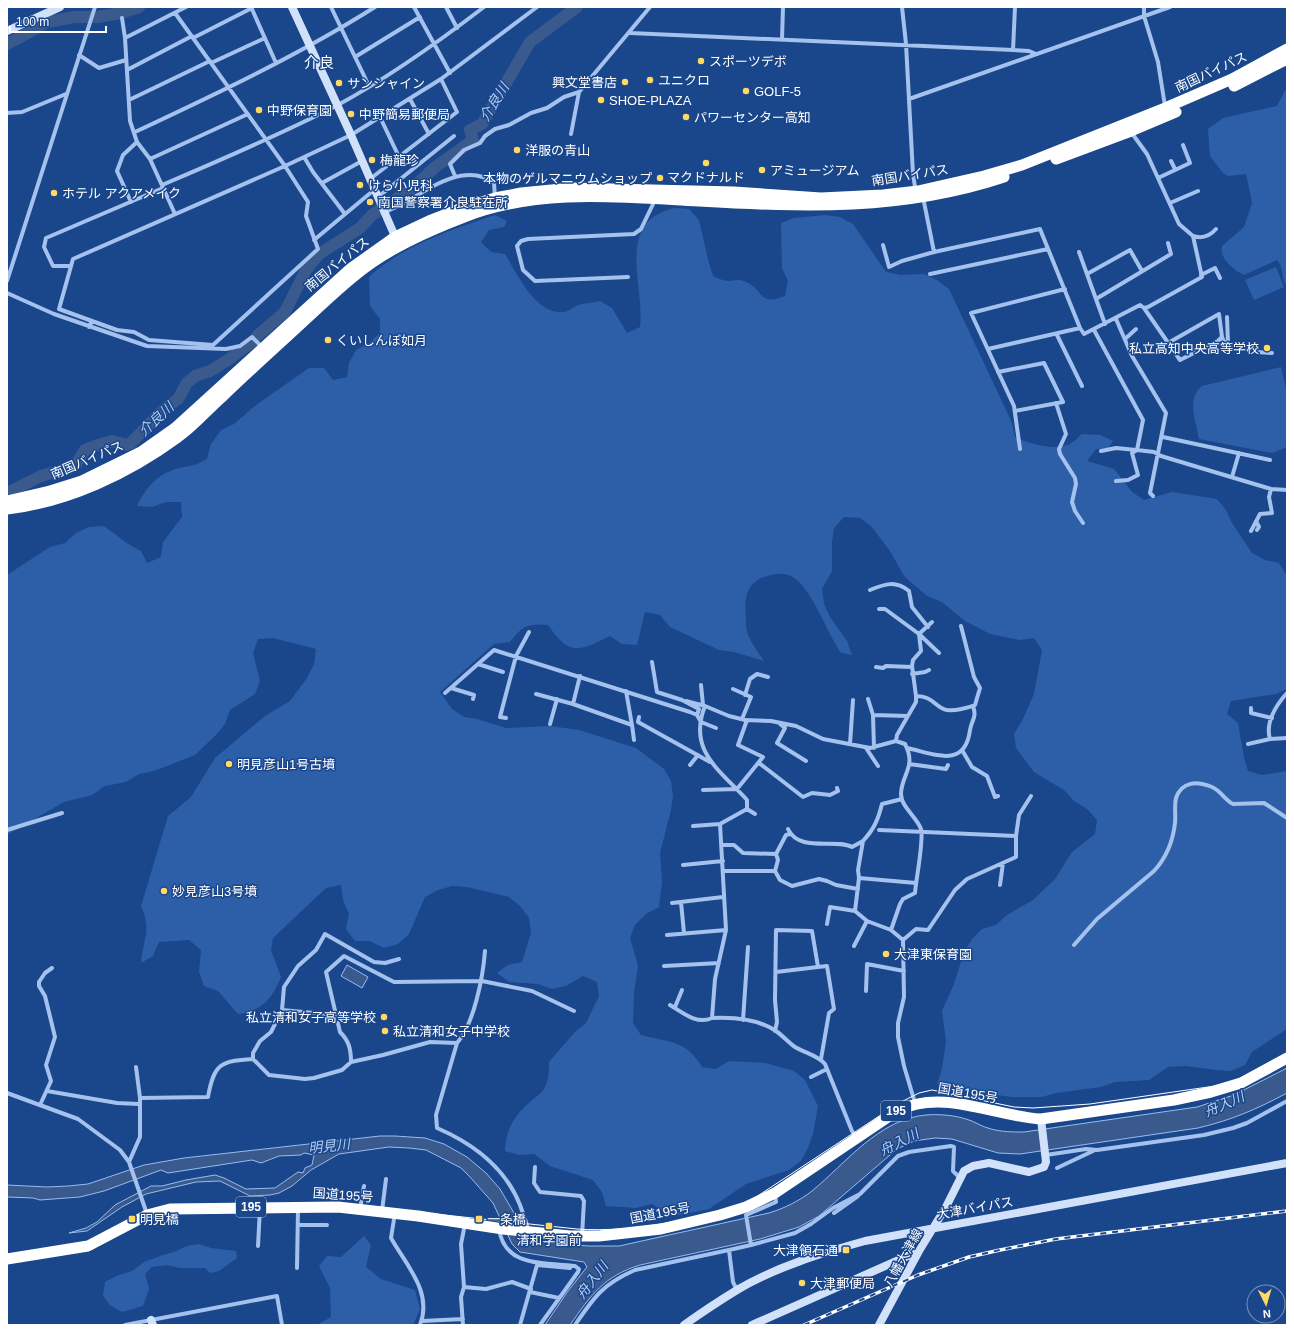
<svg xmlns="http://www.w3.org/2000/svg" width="1294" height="1332" font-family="Helvetica,'Noto Sans JP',sans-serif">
	<rect width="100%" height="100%" fill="#1a468b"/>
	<!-- green -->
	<path fill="#2d5fa9" d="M1287,87V287C1281,279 1284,267 1277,260L1244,275C1234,270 1219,259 1222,246L1244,227L1252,203L1246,174L1228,176L1223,173L1210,156L1208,129L1223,118L1277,106Z
		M675,208L689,209L699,220L709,263L713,276C718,278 723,281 728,281C733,281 739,279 744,281C765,289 757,307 785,296L788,281L782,268L781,223L794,218L825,215L840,217L853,224L886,272L900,275L924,274L937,280L949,289L999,395L1012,423L1015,437C1029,444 1055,451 1070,444C1074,442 1078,437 1082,434L1100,435L1113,441L1108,448L1096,449L1087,461L1114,469L1132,492L1144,500L1172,492L1217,499L1226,510L1232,523L1252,553L1265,560L1279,563L1287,576V689L1276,694L1231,701L1227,714L1238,723L1244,757L1248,771L1262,775L1287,771V1029L1252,1052L1245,1065L1231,1071L1216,1070L1186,1066L1168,1067L1149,1080L1115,1082L1101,1087L1056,1093L1042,1097H1012L966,1091L937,1084L942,1069L946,1041L942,1011L954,984L964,952L972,939L982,929L996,925L1007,915L1033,900L1055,879L1072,852L1095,834L1097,820L1087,809L1074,801L1064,790L1034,772L1016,748L1014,734L1022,721L1034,694L1042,650L1034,638L1019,640L990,634L965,621L942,602L927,596L904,576L890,551L871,526L860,518L844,517L834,528L832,542V571L822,589L824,604L830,617L847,641L852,655L841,653C827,633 811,586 791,576C782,572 773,574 764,577C746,583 744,600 746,617C746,622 746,628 747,632C751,643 758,652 764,661L734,652L719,650L670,627L660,615L645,612L637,645L622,644L610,636C579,651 570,657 548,625C528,623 522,626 510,642L494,644L440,692L452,709L464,717L477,719L506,728L550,726L579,730L636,748L664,769L671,781L673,796L671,810L660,853L662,882L659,907L646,914L635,925L630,938L638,965L634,994L633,1023L641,1035C670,1043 685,1039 702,1067L716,1069L729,1061L765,1063L794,1071L805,1080L818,1106L813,1134L808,1148L801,1161L789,1170L746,1184L709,1209L680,1215L665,1212L652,1204L636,1208L606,1206L602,1192L593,1180L550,1166L534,1154L519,1155L505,1151C506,1129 514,1116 530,1102C534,1098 541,1094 544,1089C549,1080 549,1072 549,1062L575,1032L586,1023L599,996L597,982L583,976L566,986L552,989L538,984L509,982L497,973L508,965L522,962L531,933L529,918L520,906L509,897L467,887L452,886L438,890L425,897L409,934L398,944L384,948L370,941H355L346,929L349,914L343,900L341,885L326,888L273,938L271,950L281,977C272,999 262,1011 238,1014L218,991L204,986L199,972L201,950L189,940L159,942L153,956L141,963C143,938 152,931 141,906L168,816L191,797L215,758L265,716L290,701L307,678L314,664L316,649L273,638L258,639L253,653L260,681L255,694L230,710L225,724L216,735L195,755L154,771L139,774L126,782L105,786L92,795L64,802L7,835V575L50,547L65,543L76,533L89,527L104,526L128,544L141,551L147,563L161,557L163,542L182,517L181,502H166L152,507L137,506C147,486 158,473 180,468C191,466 197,465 207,459L211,444L221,430L234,424L256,405L309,368H324L333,380L347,377L349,363L356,350L369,343L380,333V319L370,306L369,277C403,245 451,230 495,215L507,221L504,227L489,230L481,242L491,252L505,254C517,273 535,315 564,312C569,311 574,307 578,305C585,303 593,303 600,301L612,308L627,333L640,327C645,285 614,221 675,208Z
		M1276,267L1284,287L1254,300L1245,280Z
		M1281,367L1287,392V447L1272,453L1199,439C1196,421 1186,399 1202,386Z
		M364,1236L371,1245L366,1267L381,1279L415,1290L420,1309L413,1325H317L331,1317L330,1288L319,1266L327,1256L341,1257Z
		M199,1244L211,1248L236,1251L237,1258L219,1271L210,1273L205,1268H180L167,1265L152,1267L145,1274L149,1289L143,1306L122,1312L111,1306L103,1296L105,1282L116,1276L132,1271L144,1262L163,1255L174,1252L187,1246Z"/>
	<!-- water -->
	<path fill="#3a5a8d" stroke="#97bcf0" d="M347,965L368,977L362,988L341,976Z
		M1287,1068V1093C1257,1109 1232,1120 1198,1128L1020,1154L998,1153L952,1139L935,1138L914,1141L897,1149L819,1216L799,1227L760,1239L640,1265C604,1276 591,1295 570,1325H545L568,1291L587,1267L584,1262L520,1252L512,1244L493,1203L470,1177L461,1168L426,1150L409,1148L389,1147L339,1154L311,1170L292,1186L279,1193L270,1195L250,1196L220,1181L196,1182L146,1194L122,1207L87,1231L69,1233L86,1228L97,1222L115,1205L151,1186H162L186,1180L215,1175L224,1178L246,1189L275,1188L298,1172L303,1173L305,1168L312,1165L314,1155L304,1153L301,1155L279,1156L261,1163L252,1160L168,1173L161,1170L104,1191L80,1197L40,1200L33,1198L7,1197V1185L47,1187L68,1186L88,1184L144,1165L184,1158L380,1136H395L425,1138L444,1144L467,1157L486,1173L500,1189L514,1213L525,1241L589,1246H619L769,1213C785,1208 799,1201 812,1191C846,1163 879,1119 926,1115C939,1114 953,1115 966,1119C974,1121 982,1127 991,1129C1002,1132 1013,1132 1024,1132L1197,1107L1234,1095Z"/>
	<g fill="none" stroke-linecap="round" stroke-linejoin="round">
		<!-- river -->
		<path stroke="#3a5a8d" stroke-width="12" d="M7,44L48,22L74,17H98L121,13L139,7
			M257,336L285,312L306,270L319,254L360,228L372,215L414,187L434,168L473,140L470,130L482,124L530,42L577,7
			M7,493L41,476L75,466L85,450L95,446L112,441L126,445L131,443L163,410L178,399L187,383L195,376L210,371L228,360L253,341"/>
		<!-- street -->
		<path stroke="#a4c2ed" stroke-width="4" d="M251,7L276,63
			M331,7L369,86
			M414,7L450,73
			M446,7L457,28
			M902,7L906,44L913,174L915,187L918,190
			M1015,7L1013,50L1029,51L1036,54
			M1144,7V16L1158,62L1165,106
			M122,18L125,38
			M630,33L1013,50
			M193,38L252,8
			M782,39L783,7
			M79,55L99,68L126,60
			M355,57L420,17
			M211,63L265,38
			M127,70L192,36
			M410,99L429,134
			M909,99L1170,7
			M129,100L210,61
			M7,113L22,112L66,94
			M380,117L399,157
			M135,132C216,94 299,55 375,7
			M571,134L579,92
			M304,157L313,172L345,214
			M150,159L248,114
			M1171,161L1175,169
			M455,176L450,164L464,150L480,143L485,136L495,129L509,125L531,113L547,108L564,97L579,92L650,7
			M1158,178L1190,163L1183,145
			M370,179L457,112L441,79
			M322,183L362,161
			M162,185C221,160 279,135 336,106C388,78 437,43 484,7
			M378,197L454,136
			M923,197L934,252L1040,229L1080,328L1084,334L1140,305L1144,308L1148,307L1202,277L1193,236L1179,224L1147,154L1131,132
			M131,202L117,171L123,155L137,142
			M1170,203L1198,191
			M385,212C393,208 402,205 410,200C433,185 468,163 494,183L495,198
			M175,214L150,159L137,142L130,121L125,38L186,7
			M1193,236C1202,239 1209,237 1216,229
			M314,240L374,190
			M883,245L889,267L902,261L934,252
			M1079,252L1105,324
			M71,266H53L44,247L46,238L163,188
			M930,274L1048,249
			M1087,274L1130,250L1142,271
			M1201,275L1215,268L1220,278
			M628,277L535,281L523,270L517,246L521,241L528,239L634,234L641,229L655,200
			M7,281L95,7
			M7,293L54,314L147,346L226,349L240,346L252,337L262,347
			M1096,299L1171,254L1168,243
			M1144,308L1180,360L1218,341L1222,337L1219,314L1168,343
			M1227,317L1228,343
			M1116,319L1132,356L1166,413L1150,493L1153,496
			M92,321L117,330L134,332L149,340L213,345L318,249L306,216L308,202L285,166L175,13
			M89,327L92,321L59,309L73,259L285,166L351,135L441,79L537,7
			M1094,330L1143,420L1137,450L1154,452L1161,456L1271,489L1287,490
			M1057,335L1082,386
			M1222,337L1224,342L1256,352L1272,353
			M1125,339L1136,329
			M988,349L1080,328
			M998,372L1044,363L1063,402L1015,411
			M1056,403L1066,434L1059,449L1060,454L1075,478L1076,484L1072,502L1075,511L1083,523
			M1163,437L1270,460
			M1020,449L1014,406L971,313L1065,289
			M1101,451L1116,448L1136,450
			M1232,477L1239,453
			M1116,481L1128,480L1138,475L1132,453L1137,450
			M1256,521L1259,527L1257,530
			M1251,531L1260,514L1272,513L1269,497L1271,489
			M870,590C885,584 895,580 909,591L912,607L928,627
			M879,609H885L919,634L939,653
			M652,662L657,692L682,700L699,709L697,715
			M478,664L503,672
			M876,667L883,668L886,666L912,667
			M912,674L925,672L929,670
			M701,685L703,705
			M451,688L474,695L473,699
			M733,689L751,697L742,719
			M445,693L494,650L690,712L697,715L701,722L716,728
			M1287,693C1276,705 1265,723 1270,739L1287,738
			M536,694L573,704L632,725L626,691
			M745,695L750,679L757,674L768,677
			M916,696L912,666L913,660L921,651L919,634L932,622
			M868,699L873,715
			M686,701L705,706
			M573,704L580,676
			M1251,708V713L1272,718
			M639,717L638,722L710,762
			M506,718L500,717L516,656L529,632
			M550,724L557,699
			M780,724L785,728L777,743L806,761
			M632,725L634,740
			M896,741L897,735L916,702V696C934,696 935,708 947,710C955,711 968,708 975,705L980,688L974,677L961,626
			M850,744L853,700
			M1248,744L1270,739
			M866,748L878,766
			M874,748L873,715L908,716
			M907,748C935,754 965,769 970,730C972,719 977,718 973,706
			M962,750L972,767L987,776L995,797L998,796
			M759,763L803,797L812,793L830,795L838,791L837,788
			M909,764L946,769L948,765
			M690,765L698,755
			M703,790L737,789L763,757L738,745L747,720
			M747,809L755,814
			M693,826L720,824
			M788,829C799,853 836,838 852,847L863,841L858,870L859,878L855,911L867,921L891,930L903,940L904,997L898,1023V1037L904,1066L915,1103
			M7,830L62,813
			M879,830L1016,836V857L967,879L955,890L928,930L916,929L903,940
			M1016,836L1019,815L1031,796
			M863,841C874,829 878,820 882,804L902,799
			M722,845H734L743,853L776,854L778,860L775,871
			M776,854L786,835L790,834
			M683,865L723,861
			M723,871H775L780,880L792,886L819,879L827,881L836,885L858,889
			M859,878L916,883
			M1000,885L1003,863
			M681,902L684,933
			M672,903L723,897
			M827,924L830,907L855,911
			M667,935L726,930
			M1074,945L1097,919L1154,871C1166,858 1173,841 1175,823C1176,815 1174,806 1176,798C1182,781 1197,781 1212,787C1221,791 1225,800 1233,804L1264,803L1287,818
			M854,946L867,921
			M485,951C483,977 474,1024 457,1043L436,1115L437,1128C474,1144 505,1167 520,1205C523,1214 527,1222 528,1231
			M664,966L719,963
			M776,972L818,967
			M866,991L867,964L904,971
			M670,1005C683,1013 697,1025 712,1018
			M675,1007L682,990
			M282,1010L336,1015
			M743,1020L748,947
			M775,1031L777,1022L775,1000L776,930L812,931L818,967L827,966L834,1009L829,1013L821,1059
			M253,1059L269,1075L305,1079L314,1078L342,1070L351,1062L383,1055L430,1042L457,1043
			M351,1062C351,1049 349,1041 340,1032L326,972L344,956L394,982L482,981L532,991L574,1011
			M136,1067L140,1098
			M811,1077L827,1069
			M47,1091L117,1103L139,1104
			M7,1093L78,1119L120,1150L129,1162L147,1214
			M40,1105L51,1081L46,1065L55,1037L45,996L39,986V982L45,973L52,968
			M856,1137L852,1131L825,1064C817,1055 805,1053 795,1047C788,1042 783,1036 776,1031C758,1019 733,1017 712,1018L715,979L726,930L720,824L747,809V800C721,771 687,751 705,706L729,716L745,720L771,721L796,726L823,739L870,748L896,741L905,744C917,767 901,775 901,794C901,807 917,817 921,829C924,840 916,879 915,893L903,899L900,904L891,930
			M1046,1155L1086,1149L1097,1150L1204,1135L1233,1128L1247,1123L1287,1101
			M129,1162L140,1137V1098L208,1097C214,1063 221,1061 253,1059V1053L260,1041L271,1032L282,1010L284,987L298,966L316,950L325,934L374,962L385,963L399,959
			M535,1167L534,1183L540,1192L581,1196L584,1201L582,1236
			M1057,1168L1093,1151
			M360,1209L364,1186
			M382,1211L386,1179
			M395,1213L391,1238C406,1265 433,1292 420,1325
			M834,1213L858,1196
			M299,1225H327
			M499,1229C505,1268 544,1262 575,1266L579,1269L578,1272L540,1325
			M751,1245L795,1233L811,1224L833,1208L860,1194L898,1156L909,1152L951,1146L954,1147L953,1171L960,1178
			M258,1246L260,1208
			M297,1268L298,1209
			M464,1287L486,1289L512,1282L531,1289
			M737,1290L733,1282L729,1250L751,1245L746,1215L776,1202L775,1194
			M530,1292L559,1298
			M422,1321L463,1319
			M125,1325L277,1296L282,1325
			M463,1325L461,1297L464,1287L461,1244L465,1224
			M520,1325L537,1265L570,1268
			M575,1325C594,1297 603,1284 635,1270L729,1250"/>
		<!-- secondary -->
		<path stroke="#d1e1fa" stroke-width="8" d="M292,7L351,135L397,241
			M7,31L60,7
			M151,1320L153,1325
			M684,1325C701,1313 719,1301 737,1290C776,1267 822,1253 865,1241L1287,1163
			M752,1325L919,1251
			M879,1325L919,1251L946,1207L964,1171L973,1166L989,1163L1029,1172L1044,1167L1046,1162L1041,1119"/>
		<!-- highway -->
		<path stroke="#fff" stroke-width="11" d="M1234,86L1287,59
			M1056,159L1131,131L1176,112
			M7,501L50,491L82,481L141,452L175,428L350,269L395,237L429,221L465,207L495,198L521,193L572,188L734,192L821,198L883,195L918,191L984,176L1022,165L1165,108L1232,79L1287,49
			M7,509C68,502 129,473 178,437C194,426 208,409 223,396C249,371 277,346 304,321C320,306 336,291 353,277C385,250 425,232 464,217C538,188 621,197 699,201C805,207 901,211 1004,177
			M7,1259L88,1246L147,1215L170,1209L338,1207L418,1216L503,1229L570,1236H599L661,1229L720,1215L746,1207L775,1193L897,1111C943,1088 993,1116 1041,1119L1174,1100L1211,1092L1241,1083L1287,1058"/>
		<!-- tram -->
		<path stroke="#fff" stroke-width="1" d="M7,1256L87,1243L150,1211L185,1205L340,1204L577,1229C632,1233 699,1219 750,1201L899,1103L919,1093L932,1090L1014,1107L1033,1108L1090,1104L1215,1086L1249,1076L1287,1055"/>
		<defs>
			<path id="rail" d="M804,1325L918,1275L969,1257L1000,1250L1056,1239L1287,1211"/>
		</defs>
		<!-- rail casing -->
		<use href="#rail" stroke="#fff" stroke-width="3.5"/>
		<!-- rail -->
		<use href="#rail" stroke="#1a468b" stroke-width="2" stroke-dasharray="6" stroke-linecap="butt"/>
	</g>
	<!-- markers -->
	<g fill="#ffd961" stroke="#1a468b" stroke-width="1.5">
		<circle cx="701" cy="61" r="4"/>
		<circle cx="650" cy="80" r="4"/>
		<circle cx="625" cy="82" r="4"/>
		<circle cx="339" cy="83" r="4"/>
		<circle cx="746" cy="91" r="4"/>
		<circle cx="601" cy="100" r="4"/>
		<circle cx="259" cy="110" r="4"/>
		<circle cx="351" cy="114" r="4"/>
		<circle cx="686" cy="117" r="4"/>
		<circle cx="517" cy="150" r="4"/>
		<circle cx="372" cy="160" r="4"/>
		<circle cx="706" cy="163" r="4"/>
		<circle cx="762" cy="170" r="4"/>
		<circle cx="660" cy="178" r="4"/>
		<circle cx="360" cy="185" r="4"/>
		<circle cx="54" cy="193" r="4"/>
		<circle cx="370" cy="202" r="4"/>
		<circle cx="328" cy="340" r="4"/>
		<circle cx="1267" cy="348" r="4"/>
		<circle cx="229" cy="764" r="4"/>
		<circle cx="164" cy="891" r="4"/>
		<circle cx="886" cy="954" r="4"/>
		<circle cx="384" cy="1017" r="4"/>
		<circle cx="385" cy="1031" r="4"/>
		<rect x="128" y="1215" width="8" height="8" rx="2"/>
		<rect x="475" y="1215" width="8" height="8" rx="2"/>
		<rect x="545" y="1222" width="8" height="8" rx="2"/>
		<rect x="842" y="1246" width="8" height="8" rx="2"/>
		<circle cx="802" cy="1283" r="4"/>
	</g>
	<g text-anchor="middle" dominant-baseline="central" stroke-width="3" stroke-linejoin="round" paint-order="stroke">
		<!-- shield labels -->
		<g fill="#1a468b" stroke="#bac8dc" stroke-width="1">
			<rect x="881" y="1101" width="30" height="20" rx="3"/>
			<rect x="236" y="1197" width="30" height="20" rx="3"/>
		</g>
		<g font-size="12" font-weight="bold" fill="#fff">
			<text x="896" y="1111">195</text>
			<text x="251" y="1207">195</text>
		</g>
		<!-- poi labels -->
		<g font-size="13" fill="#fff" stroke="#1a468b" text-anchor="start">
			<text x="709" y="61">スポーツデボ</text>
			<text x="658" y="80">ユニクロ</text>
			<text x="617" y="82" text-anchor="end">興文堂書店</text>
			<text x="347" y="83">サンシャイン</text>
			<text x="754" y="91">GOLF-5</text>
			<text x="609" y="100">SHOE-PLAZA</text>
			<text x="267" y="110">中野保育園</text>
			<text x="359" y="114">中野簡易郵便局</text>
			<text x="694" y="117">パワーセンター高知</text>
			<text x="525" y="150">洋服の青山</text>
			<text x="380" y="160">梅龍珍</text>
			<text x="770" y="170">アミュージアム</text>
			<text x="706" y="177" text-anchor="middle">マクドナルド</text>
			<text x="652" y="178" text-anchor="end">本物のゲルマニウムショップ</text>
			<text x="368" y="185">けら小児科</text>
			<text x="62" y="193">ホテル アクアメイク</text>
			<text x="378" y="202">南国警察署介良駐在所</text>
			<text x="336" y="340">くいしんぼ如月</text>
			<text x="1259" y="348" text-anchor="end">私立高知中央高等学校</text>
			<text x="237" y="764">明見彦山1号古墳</text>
			<text x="172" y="891">妙見彦山3号墳</text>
			<text x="894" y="954">大津東保育園</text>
			<text x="376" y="1017" text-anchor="end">私立清和女子高等学校</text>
			<text x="393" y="1031">私立清和女子中学校</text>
			<text x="140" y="1219">明見橋</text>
			<text x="487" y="1219">一条橋</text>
			<text x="549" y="1240" text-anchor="middle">清和学園前</text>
			<text x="838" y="1250" text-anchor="end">大津領石通</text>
			<text x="810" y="1283">大津郵便局</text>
		</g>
		<!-- street labels -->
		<g font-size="13" fill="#fff" stroke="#1a468b">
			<text transform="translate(1211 72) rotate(-25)">南国バイパス</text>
			<text transform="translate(910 175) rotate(-9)">南国バイパス</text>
			<text transform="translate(337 264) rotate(-39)">南国バイパス</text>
			<text transform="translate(87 460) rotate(-23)">南国バイパス</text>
			<text transform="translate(968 1093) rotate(10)">国道195号</text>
			<text transform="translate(343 1195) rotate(4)">国道195号</text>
			<text transform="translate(975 1208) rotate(-10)">大津バイパス</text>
			<text transform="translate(660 1213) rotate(-11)">国道195号</text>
			<text transform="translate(903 1258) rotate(-61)">八幡大津線</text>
		</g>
		<!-- water labels -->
		<g font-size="14" font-style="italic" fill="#b0ccf5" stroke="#1a468b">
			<text transform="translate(494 102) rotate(-58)">介良川</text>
			<text transform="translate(156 419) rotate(-43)">介良川</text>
			<text transform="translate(1224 1104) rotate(-24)">舟入川</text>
			<text transform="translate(899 1142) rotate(-27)">舟入川</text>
			<text transform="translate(329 1146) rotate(-6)">明見川</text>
			<text transform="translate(592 1280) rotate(-52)">舟入川</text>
		</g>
		<!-- quarter labels -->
		<g font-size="15" fill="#fff" stroke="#1a468b">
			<text x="319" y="62">介良</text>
		</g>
	</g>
	<!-- border -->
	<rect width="1294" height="1332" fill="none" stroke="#ffffff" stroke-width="16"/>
	<!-- north arrow -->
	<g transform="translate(1266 1304) rotate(175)"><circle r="19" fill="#1a468b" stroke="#7690b9"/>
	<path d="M0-3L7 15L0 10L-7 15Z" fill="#ffd961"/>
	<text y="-6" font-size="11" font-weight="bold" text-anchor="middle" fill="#ffffff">N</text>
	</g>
	<!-- scale -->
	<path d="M10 26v6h96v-6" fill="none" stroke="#ffffff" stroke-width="2"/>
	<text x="16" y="26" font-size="12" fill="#ffffff" stroke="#1a468b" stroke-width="3" paint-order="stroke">100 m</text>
</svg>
